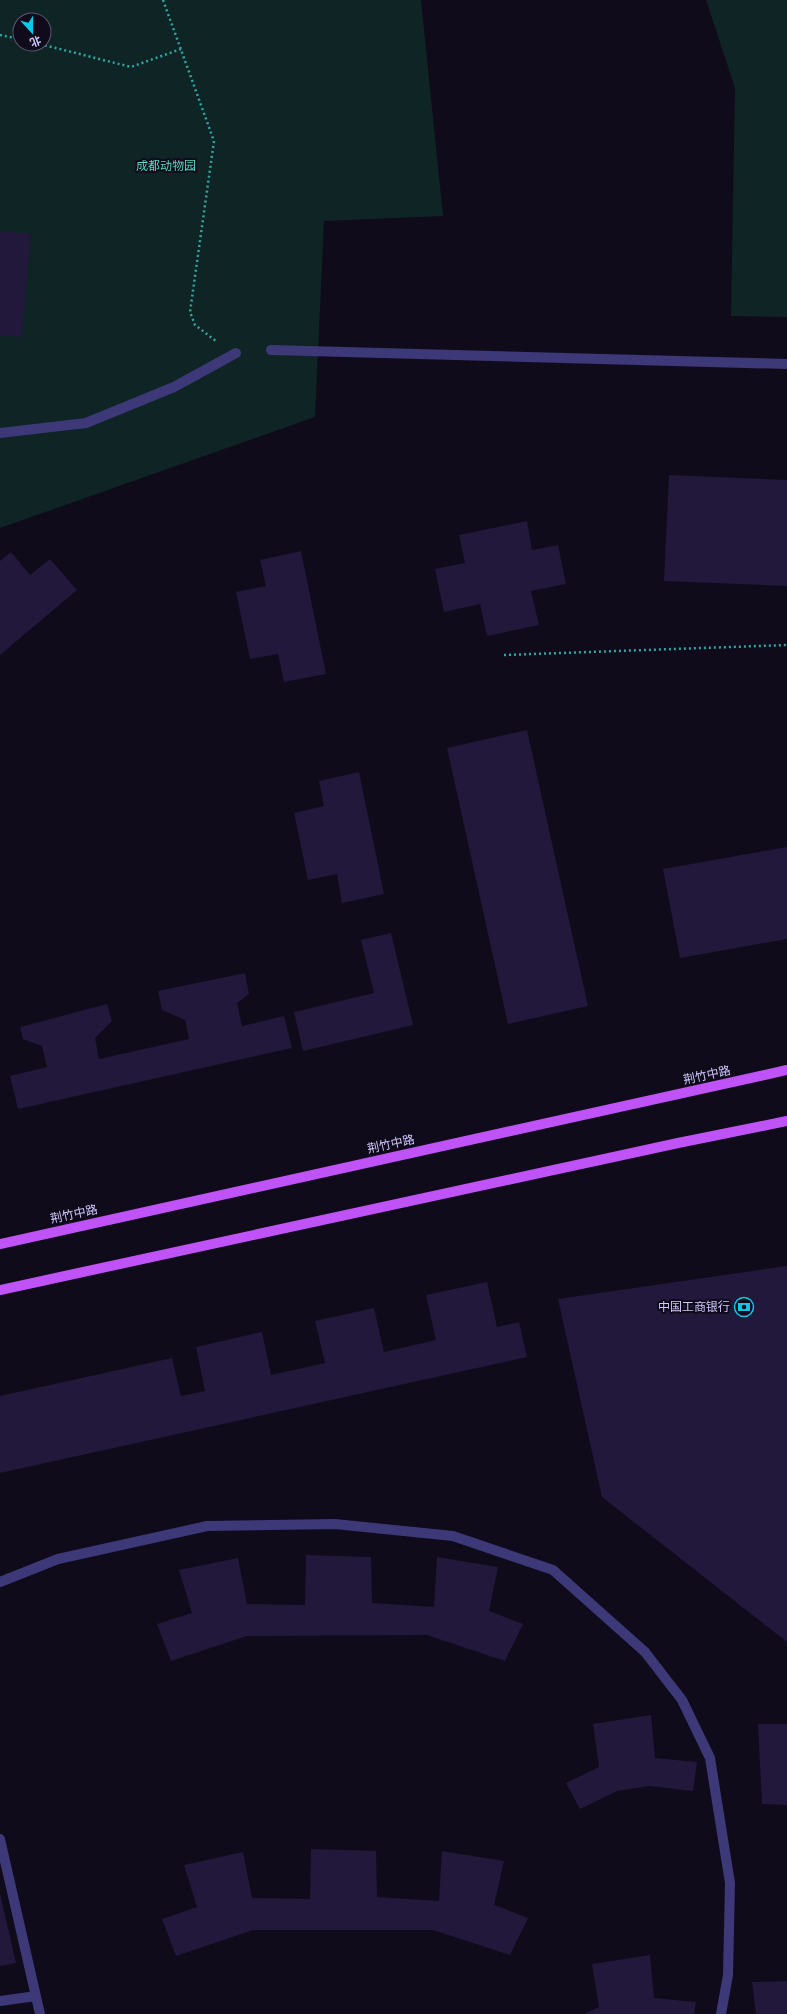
<svg xmlns="http://www.w3.org/2000/svg" width="787" height="2014" font-family="Karla,'Noto Sans SC',sans-serif">
	<rect width="100%" height="100%" fill="#0f0b1b"/>
	<!-- green -->
	<path fill="#0f2424" fill-rule="evenodd" d="M0,0H421L443,216L324,221L315,417L0,528ZM20,20H44V44H20Z
		M706,0H787V317L731,316L735,88Z"/>
	<!-- building -->
	<path fill="#21183b" d="M0,231L31,234L22,337L0,335Z
		M669,475L787,480V586L664,581Z
		M527,521L532,550L558,545L566,584L531,591L539,625L487,636L480,604L444,612L435,569L465,563L459,535Z
		M301,551L326,674L284,682L278,654L250,659L236,592L266,586L260,560Z
		M11,552L30,575L50,559L77,590L0,655V561Z
		M527,730L588,1006L508,1024L447,748Z
		M359,772L384,894L342,903L337,874L308,880L294,813L324,806L319,781Z
		M787,847V939L680,958L663,869Z
		M391,933L413,1025L303,1051L294,1012L374,993L361,940Z
		M245,973L249,994L237,1003L242,1026L284,1016L292,1048L18,1109L10,1076L47,1067L42,1046L23,1039L20,1027L107,1004L112,1021L95,1038L99,1059L189,1039L185,1020L162,1010L158,991Z
		M787,1266V1642L602,1497L558,1299Z
		M487,1282L497,1327L519,1322L527,1357L0,1473V1396L172,1358L181,1396L205,1391L196,1347L262,1332L271,1375L325,1363L315,1321L374,1308L384,1352L436,1340L426,1295Z
		M306,1555L371,1557L372,1603L434,1607L437,1557L498,1567L489,1611L523,1624L505,1661L427,1635L247,1636L171,1661L157,1624L192,1613L179,1570L238,1558L247,1604L305,1605Z
		M651,1715L655,1758L697,1762L693,1791L649,1786L617,1791L580,1809L566,1783L599,1767L593,1724Z
		M758,1724H787V1805L762,1804Z
		M311,1849L376,1851L377,1897L439,1901L442,1851L504,1861L494,1905L528,1918L510,1955L433,1930H253L176,1956L162,1919L197,1907L184,1865L243,1852L252,1898L310,1899Z
		M0,1893L16,1963L0,1966Z
		M650,1955L654,1998L696,2002L694,2014H584L599,2007L592,1964Z
		M787,1981V2014H756L752,1982Z"/>
	<g fill="none" stroke-linecap="round" stroke-linejoin="round">
		<!-- path -->
		<path stroke="#31a7a5" stroke-width="2.5" stroke-dasharray="2 3" stroke-linecap="butt" d="M163,0L214,141L190,312L195,325L216,341
			M0,35L20,39
			M40,44L131,67L181,49
			M504,655L787,645"/>
		<!-- minor -->
		<path stroke="#3d3878" stroke-width="10" d="M271,350L787,364
			M0,433L86,423L174,387L236,353
			M0,1582L58,1559L207,1526L335,1524L453,1536L553,1570L645,1652L682,1700L710,1758L730,1883L728,1975L721,2014
			M0,1839L40,2014
			M0,2001L36,1996"/>
		<!-- major -->
		<path stroke="#c053f8" stroke-width="10" d="M0,1244L787,1070
			M0,1290L678,1143L787,1121"/>
	</g>
	<!-- icons -->
	<defs>
		<symbol id="bank-ring" viewBox="-11 -11 22 22"><circle r="9.5" fill="#0f0b1b" stroke="#09c9e7" stroke-width="1.5"/><path d="M-6-4H6V4H-6ZM0-2.3a2.3 2.3 0 1 0 0 4.6a2.3 2.3 0 1 0 0-4.6Z" fill="#09c9e7"/></symbol>
	</defs>
	<g fill-rule="evenodd">
		<use href="#bank-ring" x="733" y="1296" width="22" height="22"/>
	</g>
	<g text-anchor="middle" dominant-baseline="central" stroke-width="4" stroke-linejoin="round" paint-order="stroke">
		<!-- park labels -->
		<g font-size="12" fill="#58d8bd" stroke="#0f0b1b">
			<text x="166" y="166">成都动物园</text>
		</g>
		<!-- street labels -->
		<g font-size="12" fill="#d0c8fd" stroke="#0f0b1b">
			<text transform="translate(707 1075) rotate(-12)">荆竹中路</text>
			<text transform="translate(391 1144) rotate(-12)">荆竹中路</text>
			<text transform="translate(74 1214) rotate(-12)">荆竹中路</text>
		</g>
		<!-- poi labels -->
		<g font-size="12" fill="#d0c8fd" stroke="#0f0b1b" text-anchor="end">
			<text x="730" y="1307">中国工商银行</text>
		</g>
	</g>
	<!-- north arrow -->
	<g transform="translate(32 32) rotate(159)"><circle r="19" fill="#0f0b1b" stroke="#5c5775"/>
	<path d="M0-3L7 15L0 10L-7 15Z" fill="#09c9e7"/>
	<text y="-6" font-size="11" font-weight="bold" text-anchor="middle" fill="#d0c8fd">北</text>
	</g>
</svg>
